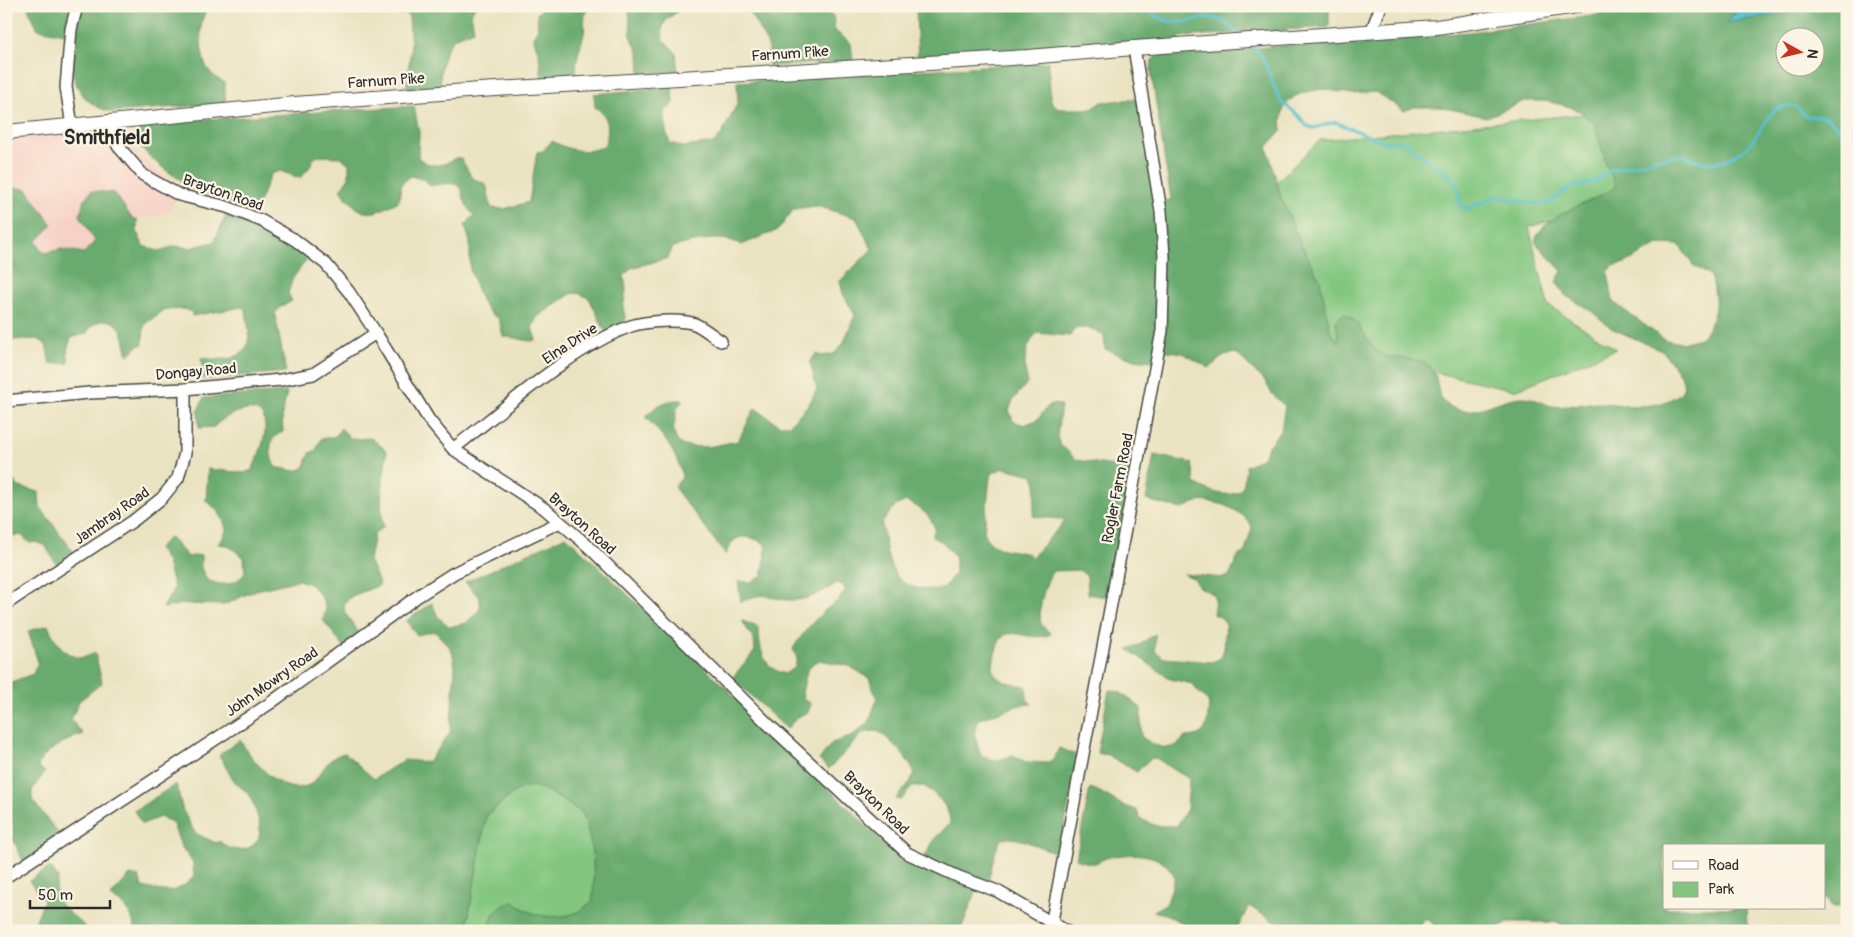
<svg xmlns="http://www.w3.org/2000/svg" width="1853" height="937" font-family="Pangolin,sans-serif">
	<rect width="100%" height="100%" fill="#fcf5e5"/>
	<filter id="ink" filterUnits="userSpaceOnUse"><feTurbulence type="fractalNoise" baseFrequency=".02" numOctaves="2"/><feDisplacementMap in="SourceGraphic" scale="10" xChannelSelector="R" yChannelSelector="G"/><feConvolveMatrix kernelMatrix="1 2 1 2 8 2 1 2 1" color-interpolation-filters="sRGB"/></filter>
	<filter id="wash" filterUnits="userSpaceOnUse"><feTurbulence type="fractalNoise" baseFrequency=".0096" numOctaves="4" result="noise"/><feDisplacementMap in="SourceGraphic" scale="20" xChannelSelector="R" yChannelSelector="G"/><feGaussianBlur stdDeviation="1.12" result="paint"/><feColorMatrix in="noise" values="0 0 0 0 0 0 0 0 0 0 0 0 0 0 0 0 0 1.4 0 .05"/><feComposite in="paint" operator="in"/></filter>
	<g filter="url(#wash)">
		<rect width="100%" height="100%" fill="#eae3c1"/>
		<!-- built -->
		<path fill="#f6d1c5" d="M118,117L128,141L136,151L152,167L180,186L170,210L160,215L133,220L115,193L81,215L95,241L84,253L62,249L43,253L36,242L52,225L27,189L6,187V132Z"/>
		<!-- green -->
		<path fill="#82c67f" stroke="#567855" d="M1786,68H1816L1847,214L1638,195L1529,227L1548,305L1616,349L1515,390L1365,357L1262,308L1236,221L1320,140L1614,111Z
			M522,786H539L583,813C593,844 595,868 593,901C587,905 580,912 573,914C551,920 531,916 514,903L493,914L489,931H466L486,816Z"/>
		<!-- forest -->
		<path fill="#69ab6e" stroke="#4a6b4c" fill-rule="evenodd" d="M27,6H70L65,34L38,29Z
			M81,6H210C197,18 200,48 205,64C209,73 217,79 225,83V103L112,112C89,107 76,92 72,69Z
			M397,6H476L471,13L474,30C468,33 460,35 455,38C442,49 439,73 441,88L406,90L411,47L409,17Z
			M541,6H589C581,17 587,26 583,38C579,50 575,63 576,78L542,80L539,54L533,37L538,28L537,13L541,11Z
			M624,6H685L666,20L662,29L663,39L676,53L678,71L640,74L639,54L631,36L629,9Z
			M746,6H824L833,16L835,31L851,43L853,61L769,66L768,45Z
			M916,6H1329V27L1179,37V43L918,63Z
			M1628,6H1735L1749,11L1789,6H1847V907H1833L1824,897V846H1664V908H1746L1747,924L1754,931L1633,929L1571,931L1568,927L1554,922H1508L1491,931H1434L1433,923L1425,918L1416,931H1284V928L1249,906L1236,931H1194L1168,915L1154,911L1167,903L1175,877C1162,851 1132,852 1106,858C1103,859 1099,862 1095,863C1090,864 1082,861 1076,859L1090,788C1109,794 1116,805 1137,810L1140,819L1157,826H1177L1187,809L1189,780C1184,774 1178,773 1172,769C1153,756 1155,752 1137,772L1108,755L1097,753L1109,690L1120,692L1141,708V736C1155,748 1173,754 1185,737C1210,737 1207,722 1209,703C1204,695 1197,693 1193,684L1170,679L1128,649L1139,645L1155,634V651L1164,658L1212,662L1221,658L1224,649L1226,625L1222,618L1213,614L1215,600L1213,594L1198,586L1195,579L1184,574L1223,578L1229,576L1238,556L1245,552L1252,527C1244,510 1215,499 1197,502C1192,503 1187,507 1182,509L1146,500L1154,455L1192,463L1195,483C1205,490 1236,503 1243,486C1245,480 1245,472 1246,466L1262,458L1266,452L1268,446L1281,430L1285,406L1272,394L1265,381L1236,353L1225,355L1209,368L1183,353L1161,350V201L1171,200L1151,71L1152,60L1159,55L1470,32L1592,16ZM1786,38H1816V68H1786ZM1323,89L1352,94L1376,92L1404,111L1413,107H1440L1487,117L1524,101H1545L1567,106L1581,112L1595,125L1606,164L1616,186C1597,202 1539,215 1535,242L1562,271L1556,282L1566,296L1590,310L1611,328L1663,351L1682,378L1684,386L1681,393C1650,415 1625,402 1590,403C1578,404 1564,408 1552,406C1543,404 1533,397 1524,397C1499,397 1474,419 1451,407C1434,399 1441,382 1432,369C1421,354 1397,362 1382,354C1365,345 1364,322 1344,313L1336,321L1339,343L1330,330L1320,280L1301,244L1281,197L1267,147L1282,130C1278,100 1296,92 1323,89ZM1660,244L1679,245L1694,266L1711,276C1718,301 1717,315 1703,337L1682,343L1665,340L1613,302L1608,272L1613,266L1625,263Z
			M1048,62L1051,102L1060,109H1085L1095,107L1102,102L1137,99C1149,165 1165,240 1160,308C1159,326 1156,343 1154,361L1132,359L1105,349L1104,336C1095,328 1086,327 1074,329L1070,336L1037,333C1025,345 1022,366 1028,382L1013,400L1009,410L1013,421L1024,425L1037,420L1050,404L1061,405L1057,437L1060,445C1068,450 1070,455 1077,460L1132,469L1107,597L1088,594L1087,576L1079,570L1053,571C1045,581 1036,614 1042,626C1044,628 1049,631 1051,634C1021,646 1000,610 993,666C991,682 1014,684 1026,686L1027,699L1032,704L1020,705L979,719L974,732L980,754L993,761L1013,756L1026,762L1046,763L1054,759L1059,748L1078,756L1059,853C1040,849 1022,836 1002,838C993,851 993,868 987,883C967,872 943,870 924,858L935,838L950,823C950,807 937,795 924,786L912,787L901,800L896,799L911,781L914,772C910,761 887,734 876,731C872,731 867,732 863,733L829,769L819,760L832,743L850,737L869,722L877,699L869,678L849,666L820,660L813,663L807,671L802,693L804,700L811,704L808,712L797,717L787,729L732,678L755,651L754,640L742,621L759,627C759,648 762,668 785,674L795,667L797,658L793,649C800,636 813,622 823,612C832,604 841,601 845,590L844,586L837,583C825,591 809,600 794,600C768,601 769,588 741,602L738,581L751,582L762,576L766,553L765,544C748,534 732,532 726,555L674,487L682,478C680,456 661,432 645,417C657,405 666,399 683,400L677,408L673,431L677,441L683,446L708,447L738,441L755,408L779,425H789L809,404L817,389L810,362L816,354L821,356L834,354L843,344L855,315L843,294L840,281L872,249L856,218L817,206L794,209L778,230L741,245C724,233 692,242 673,247L668,258L631,268L624,276L626,290L623,307L627,327L608,337L589,298L578,293L571,294L537,317L532,328L536,340L530,341L503,336L499,319L490,313L482,303L470,270V242L465,226L474,215C453,195 476,177 430,186L425,180L411,176L401,184L399,201C367,218 363,218 340,190L349,177V164L341,157L318,156L314,158L309,168L300,178L280,171L271,174L254,214C210,195 163,179 134,138L138,126L147,123L414,106L419,132L418,157C428,168 444,167 455,158H461L472,178L486,184L491,208L504,209L529,202L537,152L543,151L552,141C569,150 586,155 604,146C610,130 610,116 595,107L594,94L672,87L674,103L665,111L666,131L670,143L683,147L714,143L722,134L738,102L737,82ZM1004,468L1033,475L1036,484L1033,516L1066,520L1031,558L1029,554L999,548L988,541L984,531L990,477L994,472ZM906,501C920,507 930,515 935,528L932,537L943,542L955,557V573L943,589C891,594 888,566 882,523L895,506Z
			M6,187L27,189L52,225L36,242L44,253L62,249L84,253L95,241L80,215L84,199L91,191L115,193L133,220L137,219V231L143,246L158,251L176,246L189,248L214,242L226,215L306,251L310,255L293,278L288,293L292,301L279,308L275,314L286,372L204,379L201,358C215,360 244,363 248,342C250,333 247,320 246,310L242,307L192,316V312L185,309L162,310C150,328 143,312 143,344L138,346L128,356C126,348 124,334 120,328C109,314 93,321 87,333L71,338L67,350L69,363L50,364L46,344L38,339L6,340Z
			M287,392L282,415L283,432C267,437 269,454 275,467L295,471L304,468L310,453L316,450L321,439L336,436L341,428L351,439L371,438L387,451L381,498L383,527L374,534L369,560L380,585L352,596L344,604L345,613L361,636L346,650L323,620L326,609L321,596L310,584L299,580L256,590L224,605L182,604L163,608L174,588L167,562L158,548L170,537L188,557L201,555V568L207,580C223,586 233,587 245,573L244,557L227,545L218,544C220,541 224,537 225,534C229,523 215,506 206,501L208,469L244,473L252,470C258,457 266,440 265,425C263,396 224,415 214,427L199,428L198,410L204,398Z
			M6,473L19,487L39,492L40,507L76,555L58,567L45,545L35,542L30,543L21,535L6,537Z
			M566,536L727,689L888,847L925,869L977,890L960,931H489C493,914 495,907 514,902C531,916 551,920 573,914C580,912 587,905 593,901C595,867 593,845 583,813C533,782 532,772 486,816L466,931H134C134,915 125,903 110,897L130,875L139,877L142,887C165,892 177,896 194,876L193,863L181,846L172,822L160,817L142,824L134,811L176,784L183,811L195,833L216,843L220,841C233,857 262,851 260,827C259,819 255,808 252,801C246,788 242,790 235,782C229,774 224,763 219,755L240,740C252,760 282,799 309,785C321,779 324,757 345,753L374,779L404,760L428,762L450,733L455,667L453,655L449,646L434,631L417,635L406,621L432,603L438,617L450,627L466,623L480,609V598L465,582Z
			M48,625C55,644 74,669 95,652L102,683L79,701L71,720L83,734C68,740 42,750 38,767L45,772L32,790V800L63,839L25,865L13,839V825L6,814V684L33,674L38,662L28,631Z
			M50,867L58,878C48,908 76,912 88,931H50L35,923L44,900L29,881Z"/>
		<!-- water -->
		<path fill="#53c0cd" stroke="#3f767c" d="M1742,6H1827L1726,23Z"/>
		<g fill="none" stroke-linecap="round" stroke-linejoin="round">
			<!-- stream -->
			<path stroke="#53c0cd" stroke-width="3" d="M1107,6L1146,9L1157,17L1171,22H1186L1209,17L1223,21L1240,36
				M1251,44L1262,56L1280,101L1298,115L1307,126L1314,128L1335,122L1384,142H1406C1420,158 1442,167 1455,183C1462,190 1457,200 1463,208H1470L1498,196L1530,203L1547,204L1571,187L1594,182L1611,170L1669,156H1684L1706,163L1722,162L1748,147L1774,110L1788,105L1796,107L1807,117C1831,113 1833,123 1847,139"/>
		</g>
	</g>
	<g filter="url(#ink)">
		<g fill="none" stroke-linecap="round" stroke-linejoin="round">
			<defs>
				<path id="minor" d="M1371,32L1381,6
					M111,123L118,146L143,175L179,195L227,207L262,221L295,240L326,264L349,292L376,333L429,420L453,449L545,509L589,547L768,724L907,853L959,877L997,891L1066,931
					M72,126L66,87L71,29L77,6
					M6,401L89,393L185,389L281,380L313,374L376,333
					M453,449C503,410 572,347 631,326C646,321 680,319 695,324C704,328 713,336 721,341
					M6,604L133,521L162,498L178,478L185,453V389
					M6,877L269,704L418,596L454,573L560,522
					M1050,931L1162,331L1164,257L1161,211L1134,48"/>
				<path id="major" d="M6,132L295,104L480,90L1028,57L1134,48L1437,27L1576,6"/>
			</defs>
			<!-- minor casing -->
			<use href="#minor" stroke="#484742" stroke-width="14"/>
			<!-- major casing -->
			<use href="#major" stroke="#484742" stroke-width="16"/>
			<!-- minor -->
			<use href="#minor" stroke="#fff" stroke-width="11"/>
			<!-- major -->
			<use href="#major" stroke="#fff" stroke-width="14"/>
		</g>
	</g>
	<g text-anchor="middle" dominant-baseline="central" stroke-width="4.5" stroke-linejoin="round" paint-order="stroke">
		<!-- street labels -->
		<g font-size="15" fill="#2b2b2b" stroke="#fcf5e5">
			<text transform="translate(790 54) rotate(-4)">Farnum Pike</text>
			<text transform="translate(386 81) rotate(-4)">Farnum Pike</text>
			<text transform="translate(223 193) rotate(19)">Brayton Road</text>
			<text transform="translate(570 344) rotate(-33)">Elna Drive</text>
			<text transform="translate(196 372) rotate(-5)">Dongay Road</text>
			<text transform="translate(1118 488) rotate(-79)">Rogler Farm Road</text>
			<text transform="translate(112 516) rotate(-35)">Jambray Road</text>
			<text transform="translate(582 524) rotate(42)">Brayton Road</text>
			<text transform="translate(272 682) rotate(-35)">John Mowry Road</text>
			<text transform="translate(876 803) rotate(44)">Brayton Road</text>
		</g>
		<!-- district labels -->
		<g font-size="20" font-weight="bold" fill="#2b2b2b" stroke="#fcf5e5">
			<text x="107" y="137">Smithfield</text>
		</g>
	</g>
	<!-- margin -->
	<rect width="1853" height="937" fill="none" stroke="#fcf5e5" stroke-width="25"/>
	<!-- legend -->
	<rect x="1663" y="844" width="162" height="65" fill="#fcf5e5" stroke="#a8a49b"/>
	<rect x="1673" y="861" width="25" height="8" fill="#ffffff" stroke="#a8a49b"/>
	<text x="1708" y="870" font-size="15" fill="#2b2b2b">Road</text>
	<rect x="1673" y="882" width="25" height="15" fill="#82c67f" stroke="#a8a49b"/>
	<text x="1708" y="894" font-size="15" fill="#2b2b2b">Park</text>
	<!-- north arrow -->
	<g transform="translate(1800 52) rotate(98)"><circle r="24" fill="#fcf5e5" stroke="#a8a49b"/>
	<path d="M0-4L9 19L0 12L-9 19Z" fill="#c8321e"/>
	<text y="-8" font-size="14" font-weight="bold" text-anchor="middle" fill="#2b2b2b">N</text>
	</g>
	<!-- scale -->
	<path d="M30 900v8h80v-8" fill="none" stroke="#2b2b2b" stroke-width="2.5"/>
	<text x="38" y="900" font-size="15" fill="#2b2b2b" stroke="#fcf5e5" stroke-width="4" paint-order="stroke">50 m</text>
</svg>
